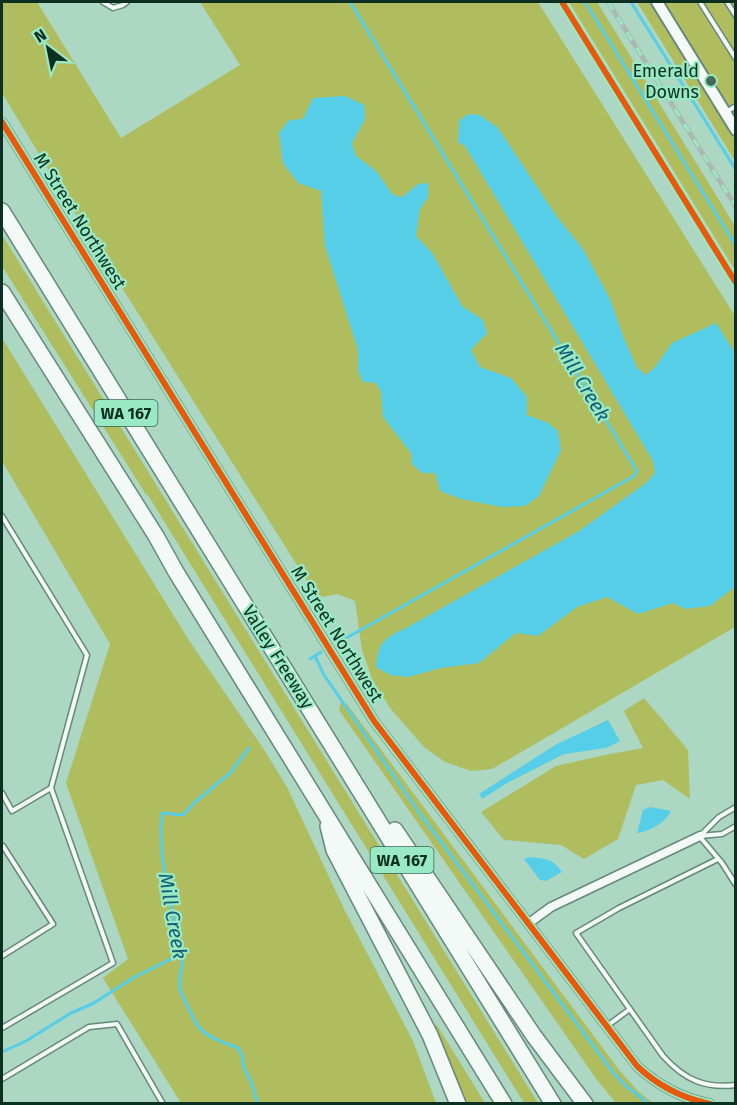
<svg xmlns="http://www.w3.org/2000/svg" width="737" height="1105" font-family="'Fira Sans',sans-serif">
	<rect width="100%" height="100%" fill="#abd7c3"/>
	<!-- green -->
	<path fill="#afbd5f" d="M2,2H37L121,138L240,65L200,2H538L735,316V627L492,769L471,771L445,762L424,747L390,708L372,679L362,650L355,601L337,594L323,597L314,592L76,215L2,93Z
		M569,2H597L735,226V270Z
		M637,2H735V161Z
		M2,235L538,1103H524L149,497L148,494L147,496L2,266Z
		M2,338L190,642L265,751L288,789L344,909L413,1041L436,1103H181L103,978L128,959L66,783L110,644L2,461Z
		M644,698L688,750L690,799L663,780L636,785L618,839L584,859L561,845L504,840L481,812L556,766L610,754L643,748L624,711Z
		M341,702L347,704L619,1070L639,1092L653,1103H616L597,1080L339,710Z
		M434,1025H437L485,1103H465L453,1070Z"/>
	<!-- water -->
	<path fill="#57cee8" d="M345,96L364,105L365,119L352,143L356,156L376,171L393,195L402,197L418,184L428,183V197L420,209L416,236L433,254L462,306L483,320L487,333L471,350L480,367L511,378L527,397V415L548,423L558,431L561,450L539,496L525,506L502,507L461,499L440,491L435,473H422L412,464L411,453L383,417L381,392L376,383L363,382L358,371V350L325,246L321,191L298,183L283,163L279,133L289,120L303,119L313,98Z
		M468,114L480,115L498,128L557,217L583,249L610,299L624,338L637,368L646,375L655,367L672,343L716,323L735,353V587L710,606L685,609L673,603L638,614L607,597L577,607L538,636L516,633L479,663L441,668L408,677L390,675L376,667C378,642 384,638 406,628L579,531L646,483L655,473L653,461L465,146L458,142L459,121Z
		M608,720L620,741L606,748L564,754L507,783L482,799L479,794L555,745Z
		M650,807L671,811C666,822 649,832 637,833L643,810Z
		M530,857C546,859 552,858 562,872L546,881L540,880L524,859Z"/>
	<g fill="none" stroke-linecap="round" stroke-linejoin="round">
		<!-- stream -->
		<path stroke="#57cee8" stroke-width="3" d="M585,2L736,246
			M631,2L736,170
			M341,641L634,476L637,471L350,2
			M315,656L324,675L418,811L615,1075L626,1086L649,1104
			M310,659L321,652
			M249,748L230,773L195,802L183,815L162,813C158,845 166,881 172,913C174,926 181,939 182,952C184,964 178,977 180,989C182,996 194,1020 198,1026C207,1038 225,1043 238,1048L242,1056L244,1068L250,1079L258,1104
			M2,1052L26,1041L71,1013L94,1003L133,978L183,953"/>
		<defs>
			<path id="service" d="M103,2L113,8L123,5L127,2
				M700,2L736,59
				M727,2L736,16
				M726,112L736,106
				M2,516L87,655L51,788L12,811L2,793
				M700,836L719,817L736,807
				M700,836L722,834L736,826
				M700,837L722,863L736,885
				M2,847L3,846L53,924L2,956
				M718,859L619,908L576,933L663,1056C684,1079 704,1089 736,1085
				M607,1026L630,1009
				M2,1028L113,963L51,788
				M2,1079L89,1027L117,1024L163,1104"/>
			<path id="minor" d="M2,122L374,721L637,1066C658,1086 682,1098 710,1104
				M529,923L551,907L700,836"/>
			<path id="tertiary" d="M657,2L736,130"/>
			<path id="motorway" d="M2,211L553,1104
				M2,292L156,536L176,572L504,1104
				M328,826L334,850L430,1035L458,1104
				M395,830L534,1036L585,1104"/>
		</defs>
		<!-- service casing -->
		<use href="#service" stroke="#68887a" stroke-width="7"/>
		<!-- minor casing -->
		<use href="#minor" stroke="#68887a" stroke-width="11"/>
		<!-- tertiary casing -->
		<use href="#tertiary" stroke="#68887a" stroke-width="14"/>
		<!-- motorway casing -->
		<use href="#motorway" stroke="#68887a" stroke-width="18"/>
		<!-- service -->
		<use href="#service" stroke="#f2f9f6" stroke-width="4"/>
		<!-- minor -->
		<use href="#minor" stroke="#f2f9f6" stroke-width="8"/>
		<!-- tertiary -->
		<use href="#tertiary" stroke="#f2f9f6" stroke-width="10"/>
		<!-- motorway -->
		<use href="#motorway" stroke="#f2f9f6" stroke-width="15"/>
		<defs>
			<path id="rail" d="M608,2L736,207"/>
		</defs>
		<!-- rail casing -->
		<use href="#rail" stroke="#acb8b2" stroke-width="5"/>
		<!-- rail -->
		<use href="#rail" stroke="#99e9c4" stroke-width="3" stroke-dasharray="9" stroke-linecap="butt"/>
		<defs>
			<path id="cycleway" d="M562,2L736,283
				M2,122L374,721L637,1066C658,1086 682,1098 710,1104"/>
		</defs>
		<!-- cycleway casing -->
		<use href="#cycleway" stroke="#99e9c4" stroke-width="10"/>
		<!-- cycleway -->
		<use href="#cycleway" stroke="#e8590c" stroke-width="6"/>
	</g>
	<!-- markers -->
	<circle fill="#446a5a" stroke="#99e9c4" stroke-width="2" cx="711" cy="81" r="6"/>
	<g text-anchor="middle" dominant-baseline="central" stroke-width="4.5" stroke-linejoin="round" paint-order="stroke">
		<!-- shield labels -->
		<g fill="#99e9c4" stroke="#376752" stroke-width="1.5">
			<rect x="94.5" y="400" width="63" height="26" rx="4.5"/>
			<rect x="370.5" y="847" width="63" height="26" rx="4.5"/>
		</g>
		<g font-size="16" font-weight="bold" fill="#0d2f21">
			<text x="126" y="413">WA 167</text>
			<text x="402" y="860">WA 167</text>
		</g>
		<!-- poi labels -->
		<g font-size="18" fill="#0d2f21" stroke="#99e9c4" text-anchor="end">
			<text x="699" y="71">Emerald<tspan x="699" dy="21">Downs</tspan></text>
		</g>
		<!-- street labels -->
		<g font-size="18" fill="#0d2f21" stroke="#99e9c4">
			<text transform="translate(80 221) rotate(58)">M Street Northwest</text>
			<text transform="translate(337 634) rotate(58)">M Street Northwest</text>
			<text transform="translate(278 657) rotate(58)">Valley Freeway</text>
		</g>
		<!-- water labels -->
		<g font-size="20" font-style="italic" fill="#126078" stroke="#99e9c4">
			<text transform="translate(583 382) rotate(59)">Mill Creek</text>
			<text transform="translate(173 916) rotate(80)">Mill Creek</text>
		</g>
	</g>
	<!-- border -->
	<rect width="737" height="1105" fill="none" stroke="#0d2f21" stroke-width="6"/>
	<!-- north arrow -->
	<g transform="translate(48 48) rotate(328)" stroke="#99e9c4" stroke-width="4.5" paint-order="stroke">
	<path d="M0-4.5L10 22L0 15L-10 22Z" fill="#0d2f21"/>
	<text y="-9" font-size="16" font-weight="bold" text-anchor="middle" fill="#0d2f21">N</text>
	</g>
</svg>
